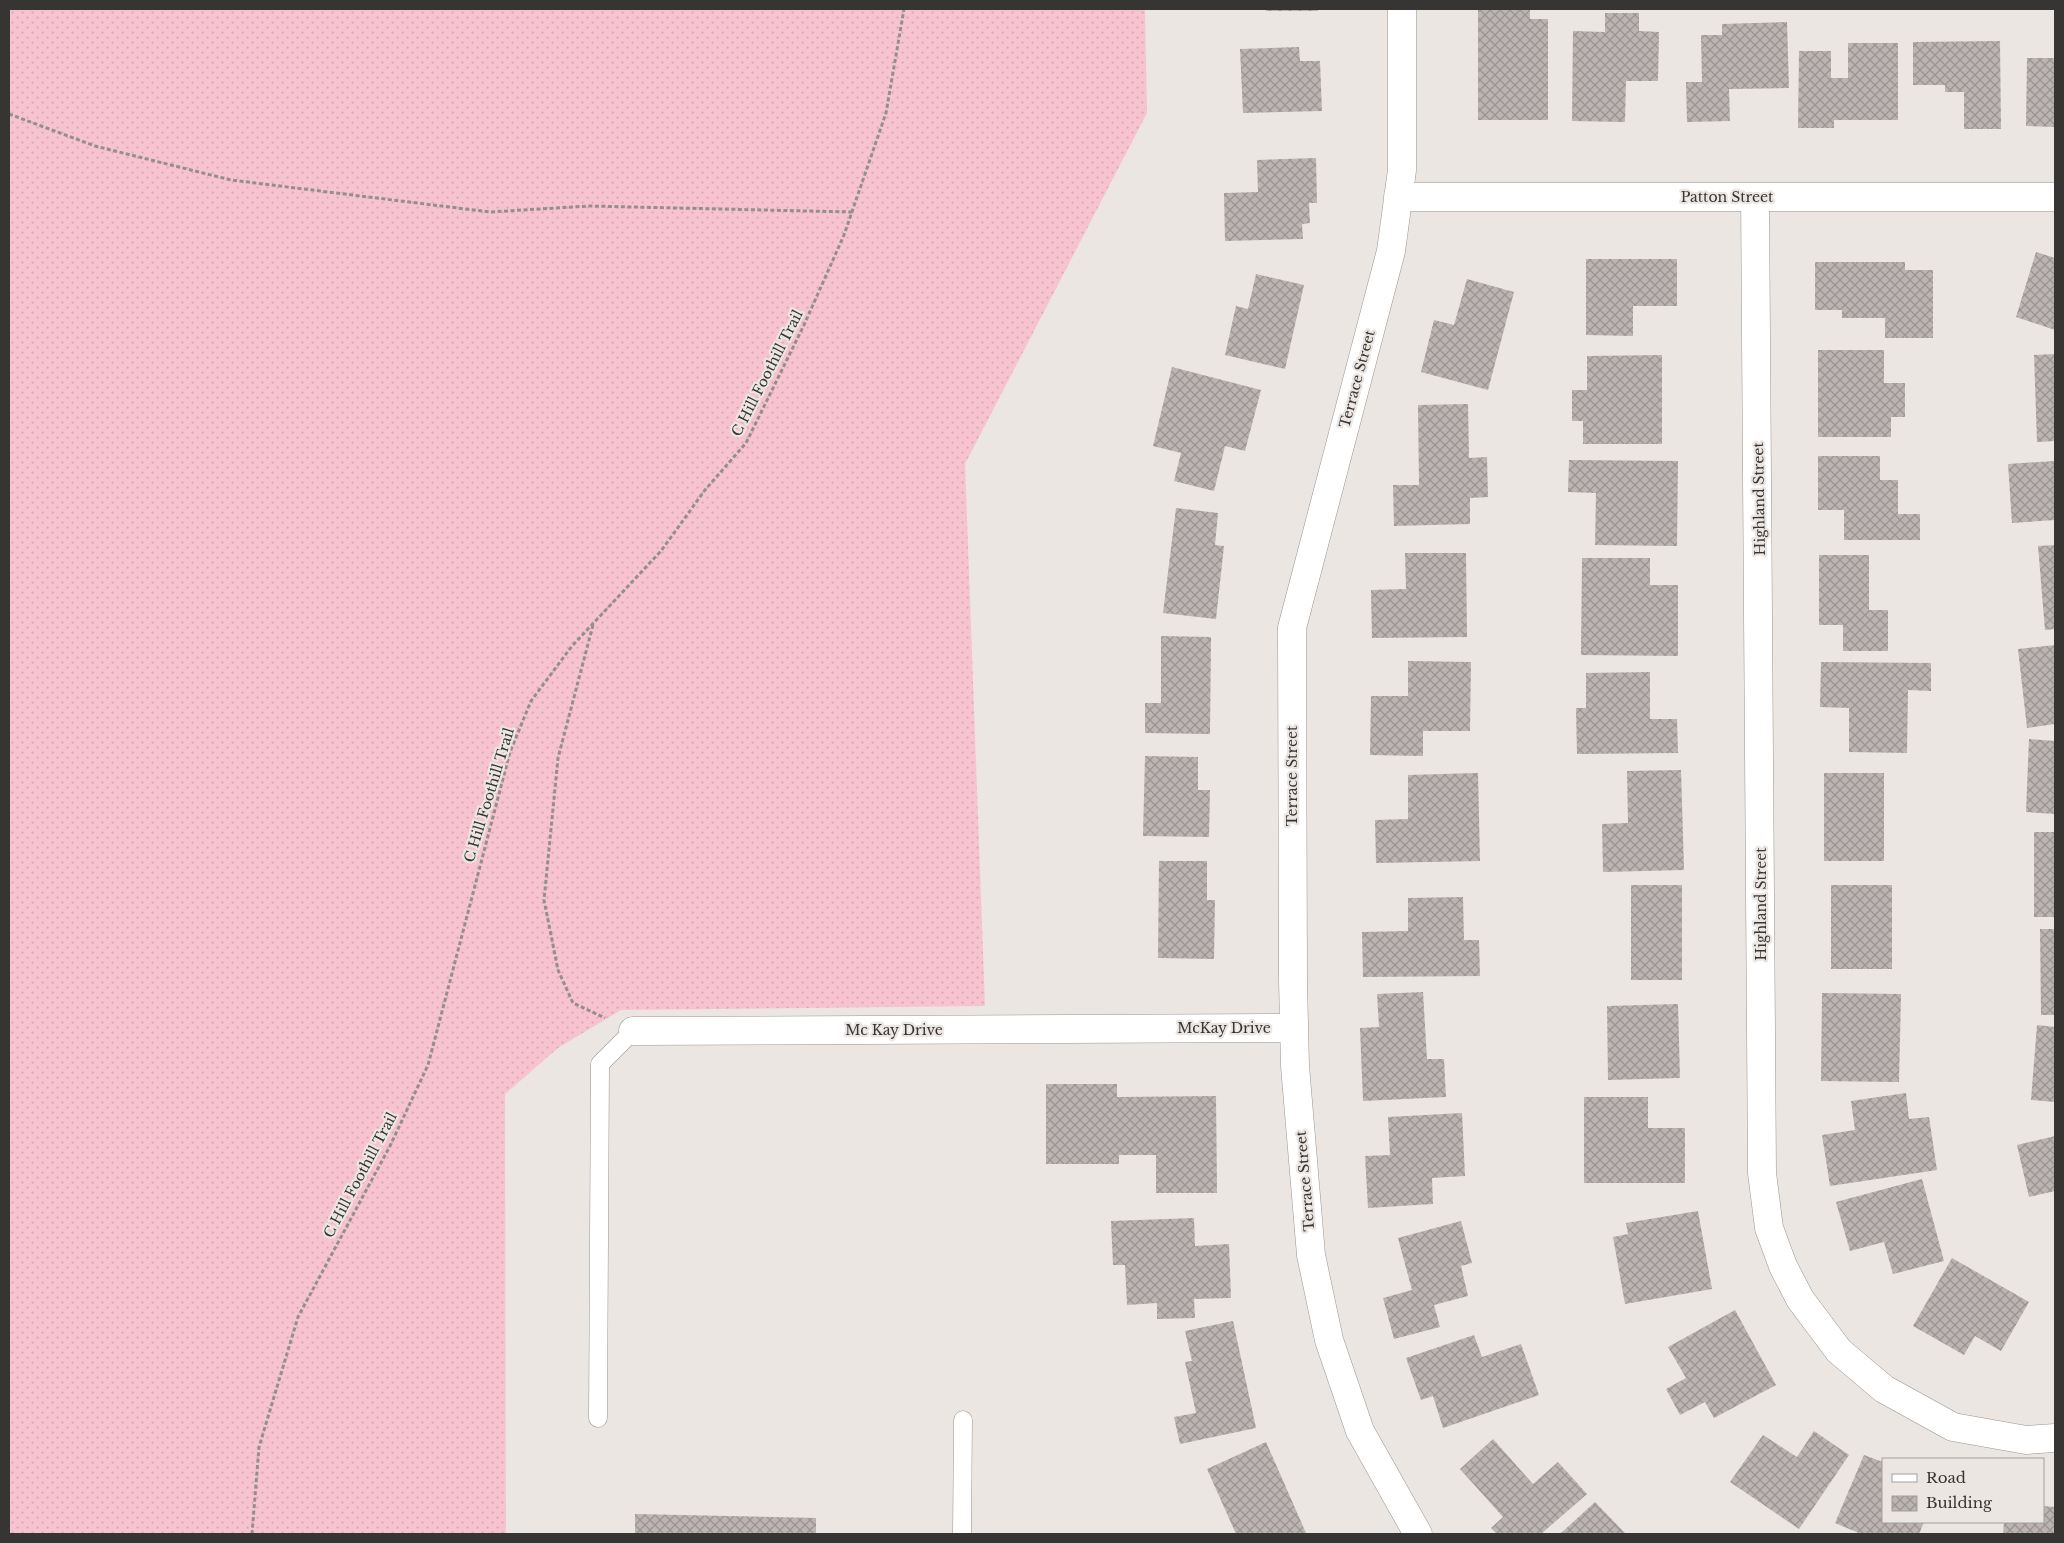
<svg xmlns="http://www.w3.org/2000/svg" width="2064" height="1543" font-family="'Libre Baskerville',serif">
	<defs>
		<pattern id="grass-dots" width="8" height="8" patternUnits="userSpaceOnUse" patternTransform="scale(1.25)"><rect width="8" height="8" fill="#f8c3d1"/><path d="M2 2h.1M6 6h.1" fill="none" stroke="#d5a8b4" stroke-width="1.8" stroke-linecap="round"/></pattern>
		<pattern id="building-cross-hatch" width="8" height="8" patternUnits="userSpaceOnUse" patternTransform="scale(1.25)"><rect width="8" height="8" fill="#bbb4b3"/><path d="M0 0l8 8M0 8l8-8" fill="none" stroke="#999392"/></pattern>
	</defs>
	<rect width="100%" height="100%" fill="#ebe6e2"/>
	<!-- grass -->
	<path fill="url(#grass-dots)" d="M9,9H1145L1147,113L965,464L985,1006L621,1010L558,1048L505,1094L506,1534H9Z"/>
	<!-- building -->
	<path fill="url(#building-cross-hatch)" d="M1266,9H1318V11H1266Z
		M1478,9H1530V19H1548V120H1478Z
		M1605,13H1639V31L1659,32L1658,81H1626L1625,122L1572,121L1573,31L1605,32Z
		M1787,22L1789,88L1729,89L1730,121L1687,122L1686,82H1702L1701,35H1722V24Z
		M2000,41L2001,129H1964V92H1945V85H1913V42Z
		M1848,43H1898V120H1834V128H1798L1799,51H1831V78H1848Z
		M1299,47L1300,61H1320L1322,111L1243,113L1240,49Z
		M2027,58H2055V127L2026,126Z
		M1316,158L1317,203H1309L1310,223L1302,224L1303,239L1225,241L1224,193L1258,192L1257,160Z
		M2036,252L2055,258V330L2016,317Z
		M1586,259H1677V306H1633V336L1586,335Z
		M1815,262H1905V270H1933V338H1885V318H1842V310H1815Z
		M1256,274L1304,285L1285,369L1225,355L1236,306L1248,309Z
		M1467,279L1514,292L1488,390L1421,372L1434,320L1454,325Z
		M1818,350H1884V383H1905V417H1891V437H1818Z
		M2055,354V441L2037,442L2034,355Z
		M1662,355V444H1583V421H1572V390H1587V356Z
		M1172,367L1261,390L1245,451L1225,446L1214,491L1174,481L1181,453L1153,446Z
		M1468,404L1469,458L1487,457L1488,497L1470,498V524L1394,526L1393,485H1419L1418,405Z
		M1818,456H1880V480H1898V514H1920V540H1844V510H1818Z
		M1569,460L1678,461L1677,546L1595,545L1596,493L1568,492Z
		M2055,461V520L2012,523L2008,464Z
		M1176,508L1218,513L1215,545L1224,546L1216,619L1163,613Z
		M2055,545V629L2045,630L2038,546Z
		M1405,553H1466L1467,637L1372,638L1371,590L1406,589Z
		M1819,555H1869V610H1888V651H1843V625H1819Z
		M1582,558H1650V585H1678V656L1581,655Z
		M1161,636L1211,637L1210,734L1145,733V703H1161Z
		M2055,645V724L2027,728L2018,649Z
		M1408,661L1471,662L1470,731H1423V756L1370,755L1371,696H1408Z
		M1821,662L1931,663V691L1908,690L1907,753L1849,752V708L1820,707Z
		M1650,672V719H1677L1678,753L1577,754L1576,708H1586V673Z
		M2029,739L2055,741V814L2026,812Z
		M1145,756L1198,757V790H1210L1209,837L1143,836Z
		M1681,770L1684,870L1603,872L1602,824L1628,823L1627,771Z
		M1478,773L1480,861L1376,863L1375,820L1408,819V775Z
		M1824,773H1884V861H1824Z
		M2034,832H2055V917H2034Z
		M1159,861H1207V900H1215L1214,959L1158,958Z
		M1631,885H1682V980H1631Z
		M1831,885H1892V969H1831Z
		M1463,897L1464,940H1479L1480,976L1363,977L1362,932L1408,931V898Z
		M2040,929H2055V1015H2041Z
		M1423,992L1427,1059H1444L1446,1097L1363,1101L1360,1028L1379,1027L1377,994Z
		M1822,993L1901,994L1899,1082L1821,1081Z
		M1678,1004L1680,1078L1608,1080L1607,1006Z
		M2037,1025L2055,1027V1102L2031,1100Z
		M1046,1084H1117V1097L1216,1096L1217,1193H1156V1155H1119V1164H1046Z
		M1906,1093L1909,1119L1929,1117L1937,1170L1830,1186L1822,1135L1855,1130L1851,1101Z
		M1584,1097H1648V1128H1685V1183H1584Z
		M1462,1113L1465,1176L1432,1178L1433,1204L1368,1208L1365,1156L1390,1155L1388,1117Z
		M2055,1136V1191L2029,1197L2017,1145Z
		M1922,1179L1944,1261L1893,1274L1884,1242L1850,1251L1836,1202Z
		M1698,1211L1712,1289L1625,1304L1613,1237L1628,1234L1626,1223Z
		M1194,1218L1195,1246L1229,1244L1231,1298L1194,1299L1195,1318L1157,1319V1303L1127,1305L1125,1265H1113L1111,1221Z
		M1461,1221L1472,1263L1461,1266L1468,1296L1434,1305L1440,1327L1394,1339L1383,1298L1412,1290L1398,1238Z
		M1952,1258L2029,1302L2001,1351L1975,1336L1964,1355L1913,1326Z
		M1735,1310L1776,1385L1714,1418L1705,1402L1680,1415L1666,1389L1686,1378L1668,1347Z
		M1233,1321L1256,1428L1180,1444L1174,1417L1196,1413L1185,1362L1192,1361L1185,1331Z
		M1474,1335L1482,1357L1521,1344L1539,1395L1443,1428L1433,1396L1421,1400L1406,1358Z
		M1814,1431L1849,1455L1799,1529L1730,1482L1763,1435L1797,1457Z
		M1493,1439L1533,1484L1558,1462L1587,1494L1541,1534H1497L1491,1528L1503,1517L1460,1469Z
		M1266,1442L1306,1533L1303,1534H1236L1207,1469Z
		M1864,1455L1883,1462V1522H1924L1919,1534H1861L1835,1523Z
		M1595,1502L1626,1534H1560Z
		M2043,1506L2055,1507V1534H2003L2004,1522H2043Z
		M635,1514L816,1518V1534H635Z"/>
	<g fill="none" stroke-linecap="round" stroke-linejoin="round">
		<defs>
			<path id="service" d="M598,1418L600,1064L633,1031
				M962,1534L963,1420"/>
			<path id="minor" d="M1402,9V170L1391,251L1292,628L1293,981L1295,1066L1311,1255L1329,1340L1360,1431L1418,1534
				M1398,197H2055
				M1755,197L1762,1173L1769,1228L1783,1266L1800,1299L1839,1351L1884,1389L1953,1427L2026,1440L2055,1438
				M633,1031L1293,1028"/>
		</defs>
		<!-- service casing -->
		<use href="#service" stroke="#9a9591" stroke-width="19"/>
		<!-- minor casing -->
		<use href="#minor" stroke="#9a9591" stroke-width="29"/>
		<!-- path -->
		<path stroke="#928f8c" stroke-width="3" stroke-dasharray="4 2.5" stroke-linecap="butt" d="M9,114L95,146L231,180L490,212L589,206L852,212
			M593,625L558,758L544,900L558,970L573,1003L605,1018
			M252,1534L259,1447L298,1317L390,1146L428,1065L510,752L531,701L572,646L661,551L705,490L746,443L804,325L844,235L886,113L904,9"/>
		<!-- service -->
		<use href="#service" stroke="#fff" stroke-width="18"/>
		<!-- minor -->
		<use href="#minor" stroke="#fff" stroke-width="28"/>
	</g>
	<g text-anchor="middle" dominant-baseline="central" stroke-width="4.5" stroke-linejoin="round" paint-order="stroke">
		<!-- street labels -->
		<g font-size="14" fill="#373534" stroke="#ebe6e2">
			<text x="1727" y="197">Patton Street</text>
			<text transform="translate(767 373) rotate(-63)">C Hill Foothill Trail</text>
			<text transform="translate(1357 379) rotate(-75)">Terrace Street</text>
			<text transform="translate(1759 499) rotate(-91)">Highland Street</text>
			<text transform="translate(1292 776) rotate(-90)">Terrace Street</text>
			<text transform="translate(489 795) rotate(-73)">C Hill Foothill Trail</text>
			<text transform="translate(1761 904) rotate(-90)">Highland Street</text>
			<text x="1224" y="1028">McKay Drive</text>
			<text x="894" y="1030">Mc Kay Drive</text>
			<text transform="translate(360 1175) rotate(-62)">C Hill Foothill Trail</text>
			<text transform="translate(1305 1181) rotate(-95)">Terrace Street</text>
		</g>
	</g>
	<!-- border -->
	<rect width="2064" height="1543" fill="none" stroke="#373534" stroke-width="20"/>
	<!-- legend -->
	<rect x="1882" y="1458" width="162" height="65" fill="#ebe6e2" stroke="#a39f9c"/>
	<rect x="1892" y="1474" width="25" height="8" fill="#ffffff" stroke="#a39f9c"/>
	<text x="1926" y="1483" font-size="15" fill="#373534">Road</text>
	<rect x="1892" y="1496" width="25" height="15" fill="url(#building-cross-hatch)" stroke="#a39f9c"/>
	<text x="1926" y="1508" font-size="15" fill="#373534">Building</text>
</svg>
